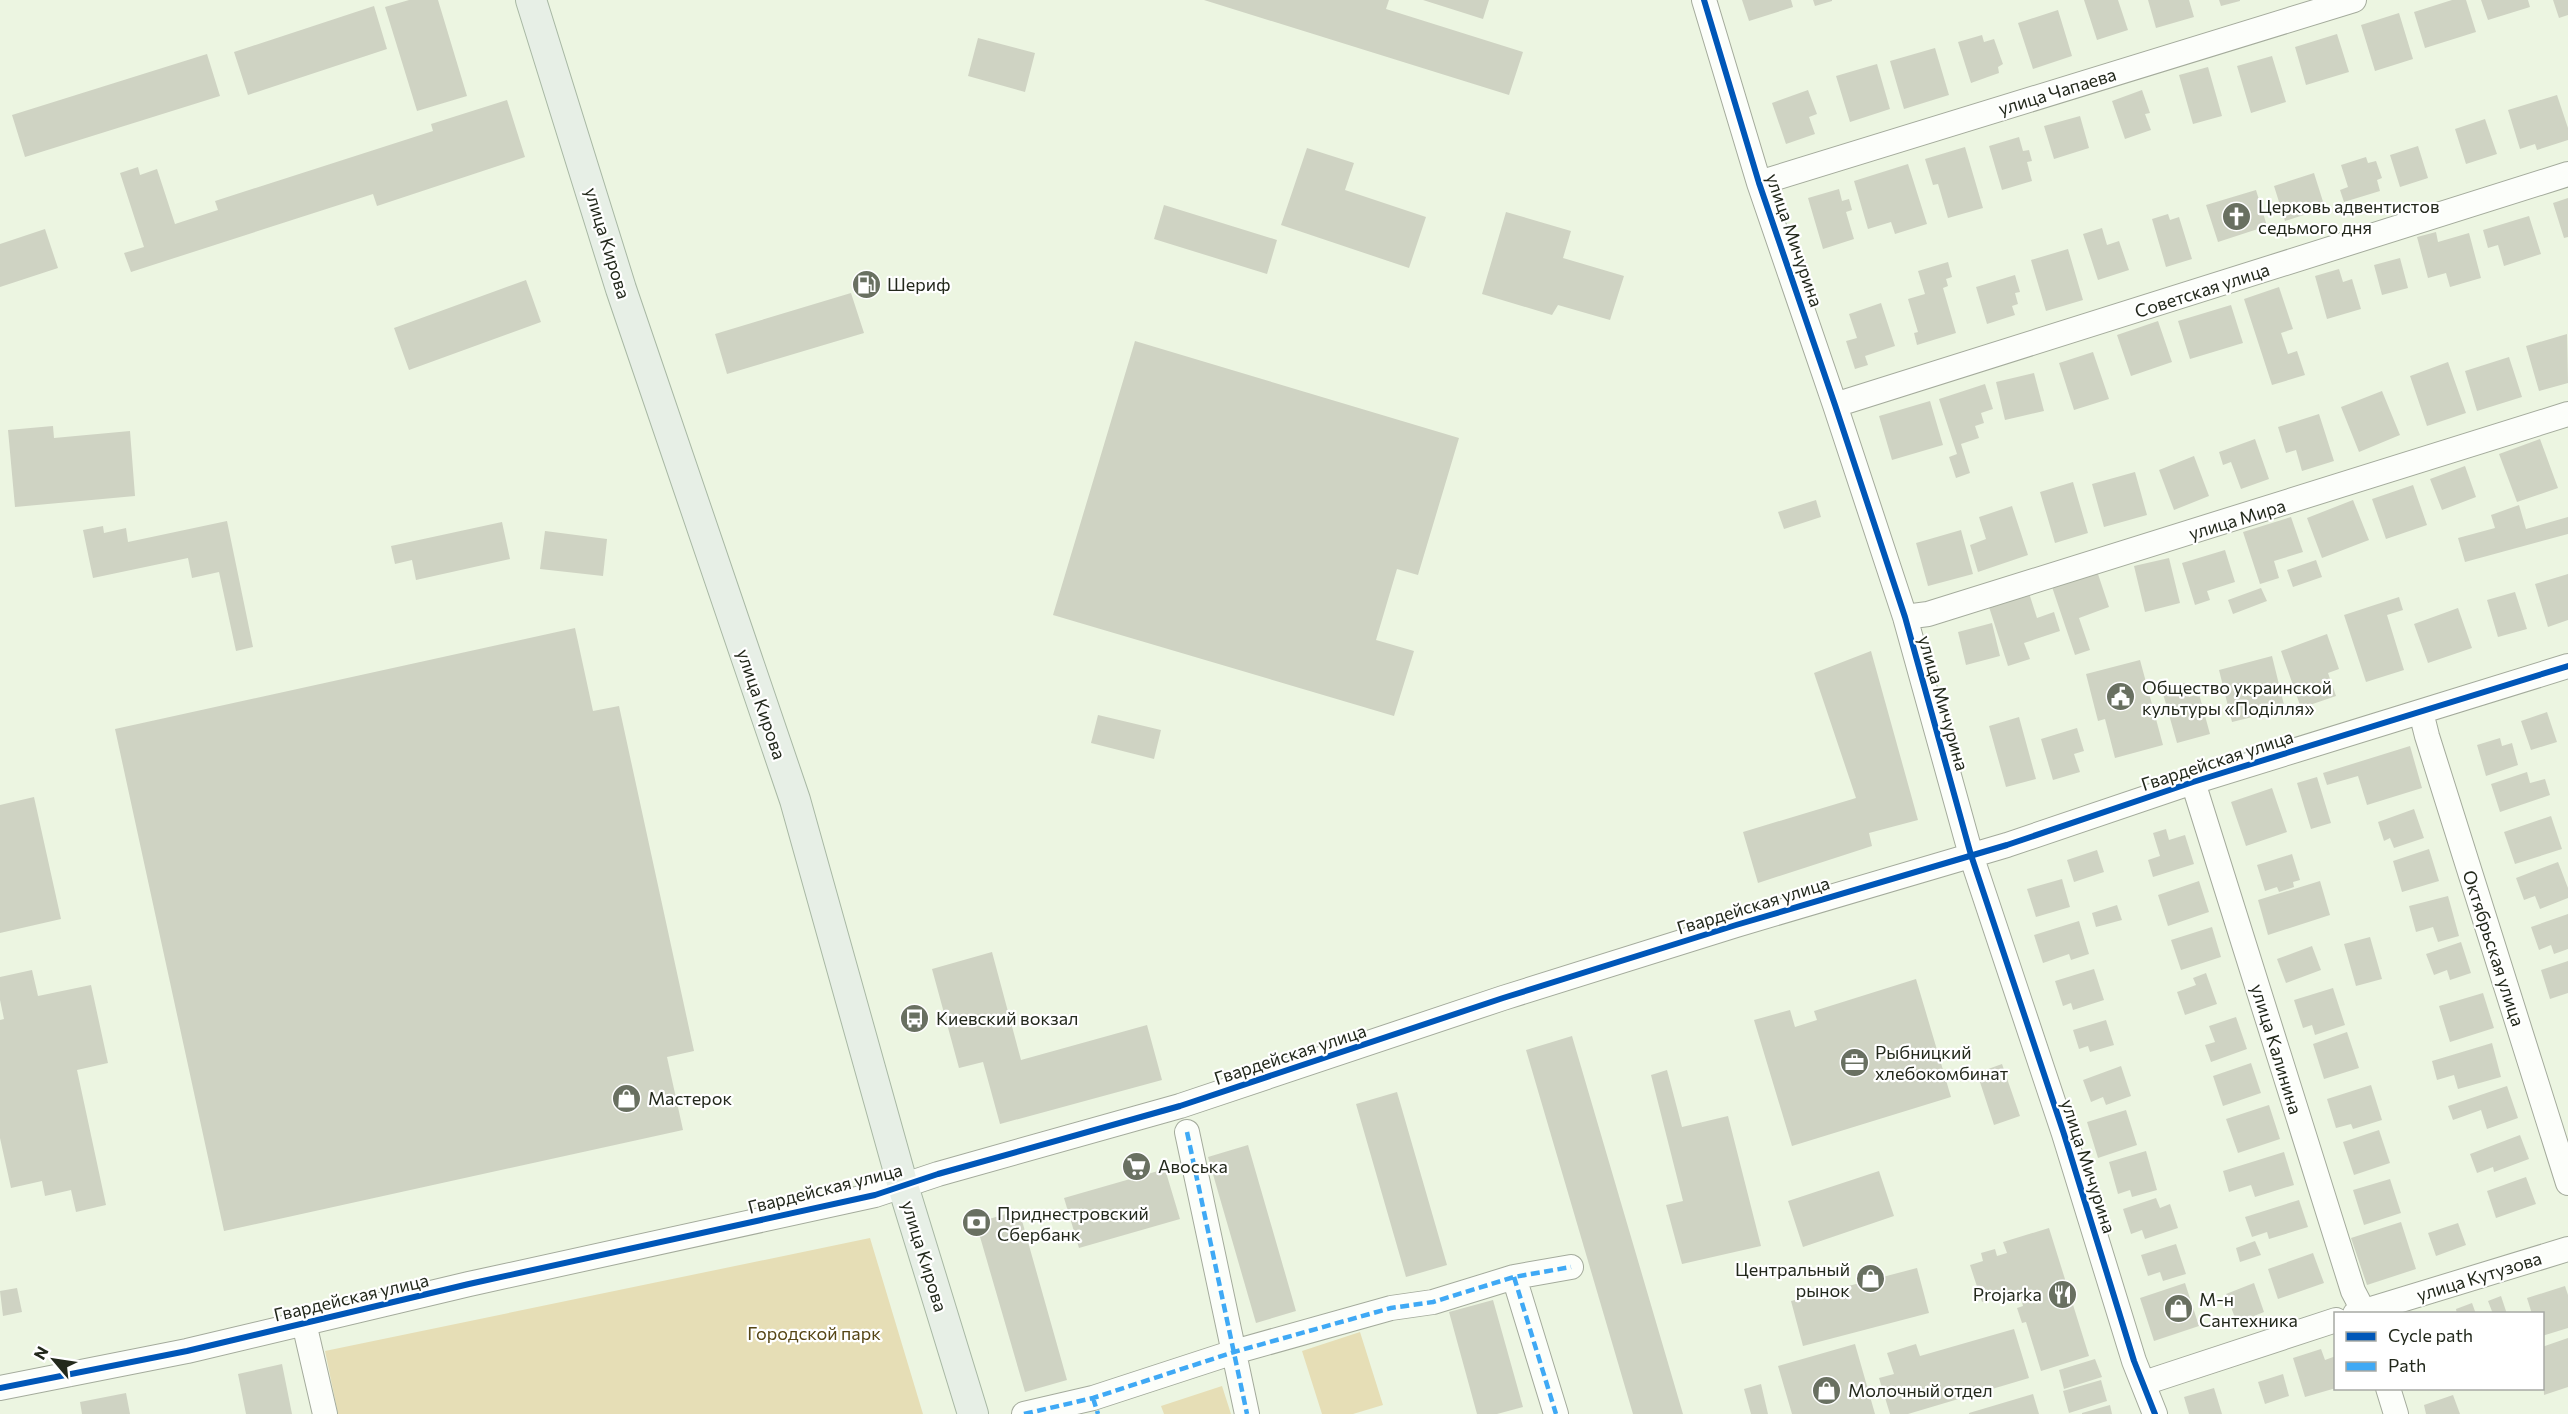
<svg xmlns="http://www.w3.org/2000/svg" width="2568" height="1414" font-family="Commissioner,sans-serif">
	<rect width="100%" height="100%" fill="#ecf5e1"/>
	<!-- green -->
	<path fill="#e6deb6" d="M870,1238L923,1414H338L325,1351Z
		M1360,1332L1383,1405L1353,1414H1322L1302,1351Z
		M1222,1386L1231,1414H1164L1161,1406Z"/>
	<!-- building -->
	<path fill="#cfd3c3" d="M409,0H438L467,96L417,111L385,7Z
		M1204,0H1389L1386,9L1523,52L1509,95Z
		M1423,0H1489L1483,19Z
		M1742,0H1791L1793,7L1749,21Z
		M1813,0H1832V1L1815,6Z
		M2084,0H2118L2128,30L2097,40Z
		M2148,0H2189L2194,17L2156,28Z
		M2219,0H2240V1L2221,6Z
		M2452,0H2466L2476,32L2425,48L2414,12Z
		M2481,0H2528L2530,7L2488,20Z
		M2553,0H2568V15L2559,18Z
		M374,6L387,49L248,95L234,52Z
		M2058,10L2072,56L2033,69L2018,23Z
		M2399,13L2413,59L2375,71L2361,25Z
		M2337,34L2349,72L2306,85L2295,47Z
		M1982,35L1984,42L1994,39L2003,64L1998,67L1999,73L1971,83L1958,42Z
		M978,38L1035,53L1025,92L968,76Z
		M1935,48L1949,95L1904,109L1890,61Z
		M207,54L220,96L25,157L12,115Z
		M2272,56L2286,102L2251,113L2237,66Z
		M1877,64L1890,109L1850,122L1836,76Z
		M2208,67L2222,116L2193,124L2179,75Z
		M1808,90L1817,114L1809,117L1815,134L1786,144L1772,103Z
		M2142,90L2150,113L2145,114L2151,130L2125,139L2112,101Z
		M2557,95L2568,128V140L2537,150L2535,144L2520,149L2508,110Z
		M507,100L525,157L377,206L373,194L131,272L124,253L144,247L120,173L138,167L140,175L157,169L175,224L218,210L215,201L433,131L431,124Z
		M2080,116L2089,148L2054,159L2044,126Z
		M2485,119L2497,154L2466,164L2455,129Z
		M2019,137L2023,151L2029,150L2032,161L2027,162L2032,181L2002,190L1989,146Z
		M2418,146L2428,178L2400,187L2390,155Z
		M1965,147L1983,208L1948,218L1938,184L1933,185L1925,159Z
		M1307,148L1354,163L1345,190L1426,217L1409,268L1281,225Z
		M2366,157L2368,163L2376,161L2382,178L2377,180L2380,191L2344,202L2340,190L2348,187L2341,165Z
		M1908,164L1927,224L1895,234L1891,222L1868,229L1854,181Z
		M2314,173L2325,208L2285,221L2274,186Z
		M1839,189L1842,201L1849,199L1852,210L1846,212L1854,239L1823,249L1808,198Z
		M2256,190L2267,226L2218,242L2206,205Z
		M2568,198V237L2564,238L2553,203Z
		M1164,205L1277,240L1267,274L1154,239Z
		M1506,212L1571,231L1563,258L1624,276L1610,320L1558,305L1552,315L1482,294Z
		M2168,214L2170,220L2179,217L2192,259L2166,267L2152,219Z
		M2529,216L2541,254L2504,266L2498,245L2488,248L2483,230Z
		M2102,228L2107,245L2119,241L2129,270L2098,280L2083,234Z
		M45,229L58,268L0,287V244Z
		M2436,232L2438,242L2469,233L2481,278L2450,287L2446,273L2428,278L2417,237Z
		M2068,249L2083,300L2046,311L2031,260Z
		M2400,258L2408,288L2382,295L2374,265Z
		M1948,262L1952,277L1946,279L1948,286L1943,288L1956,333L1917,345L1914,333L1918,332L1908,299L1925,294L1918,271Z
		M2339,269L2343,282L2352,279L2361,309L2327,319L2315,276Z
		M2015,275L2020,292L2015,293L2018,304L2012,306L2015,315L1987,324L1976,287Z
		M526,280L541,322L409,370L394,328Z
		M2279,287L2293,329L2281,333L2288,354L2297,351L2305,375L2272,385L2244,299Z
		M851,293L864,333L727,374L715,334Z
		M1881,303L1895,346L1865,356L1868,365L1855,369L1846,341L1857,338L1849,314Z
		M2231,305L2243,343L2190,359L2178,321Z
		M2158,321L2172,362L2131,376L2117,335Z
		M2567,334L2568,383L2539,391L2526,346Z
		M1135,341L1459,438L1418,575L1397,569L1376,640L1414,651L1394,716L1053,615Z
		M2093,352L2109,399L2074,410L2059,363Z
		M2509,357L2522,397L2477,411L2465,371Z
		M2448,362L2466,413L2427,426L2410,376Z
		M2034,373L2044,411L2005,420L1996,382Z
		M1985,384L1993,409L1981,413L1984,423L1975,426L1979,438L1961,444L1970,473L1956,478L1949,457L1957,454L1939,399Z
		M2382,391L2400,435L2359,452L2341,407Z
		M1930,401L1943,445L1892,460L1879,416Z
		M2319,414L2334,461L2302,471L2296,450L2286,453L2278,427Z
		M53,426L54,438L130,431L135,496L15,507L8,430Z
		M2255,439L2269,479L2241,489L2231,462L2223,465L2219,452Z
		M2540,439L2558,488L2517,502L2499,454Z
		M2194,456L2209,496L2174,510L2159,470Z
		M2465,466L2476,497L2442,510L2430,479Z
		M2135,472L2147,515L2104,527L2092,484Z
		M2073,482L2088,533L2055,543L2040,492Z
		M2413,485L2427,525L2386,539L2372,499Z
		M1816,500L1821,517L1784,529L1778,512Z
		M2353,500L2369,540L2322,558L2307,518Z
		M2519,505L2526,529L2568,517V534L2465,562L2458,538L2495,528L2491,515Z
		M2012,506L2028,555L1978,572L1970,545L1986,539L1979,517Z
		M2291,517L2303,552L2274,561L2279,578L2260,584L2243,532Z
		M227,521L253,647L236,651L219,572L192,578L188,558L93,578L83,530L103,526L104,533L126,528L128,542Z
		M502,522L510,559L416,580L412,560L395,564L391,546Z
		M1961,530L1973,574L1928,586L1916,543Z
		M545,531L607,539L603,576L540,569Z
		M2225,550L2235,582L2207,591L2210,600L2195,605L2182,563Z
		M2169,558L2180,603L2145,612L2134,566Z
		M2316,560L2322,577L2293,587L2287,570Z
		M2096,568L2109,607L2079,618L2090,650L2075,655L2051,584Z
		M2568,574V620L2548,627L2535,584Z
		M2261,588L2267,601L2233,614L2228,600Z
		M2515,592L2527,629L2498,637L2487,600Z
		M2029,593L2037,618L2054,612L2060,631L2024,643L2030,659L2008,666L1989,607Z
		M2399,597L2403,610L2387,615L2404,670L2366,682L2344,615Z
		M2458,608L2472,648L2428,663L2414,624Z
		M1992,623L2000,656L1966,665L1958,632Z
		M575,628L593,711L619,706L694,1051L667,1057L683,1130L224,1231L115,729Z
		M2327,634L2339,669L2328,673L2336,696L2301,708L2281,651Z
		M1871,651L1918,820L1869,833L1872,846L1758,883L1743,832L1856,798L1814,673Z
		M2272,656L2285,709L2232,722L2219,670Z
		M2140,660L2163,745L2115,758L2105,719L2098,721L2086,674Z
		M2185,683L2189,697L2199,694L2210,734L2177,743L2162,690Z
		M2547,712L2557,742L2531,750L2521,721Z
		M1098,715L1161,730L1154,759L1091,743Z
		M2019,717L2036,779L2006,787L1989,726Z
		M2077,728L2084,751L2074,754L2080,772L2053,780L2041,739Z
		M2500,738L2502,746L2512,743L2518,765L2486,776L2477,745Z
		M2410,746L2422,788L2367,805L2358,776L2327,785L2323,773Z
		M2527,772L2530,783L2545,779L2550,795L2500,812L2491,784Z
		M2317,777L2331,823L2311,829L2297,783Z
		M2272,788L2287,832L2246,846L2231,802Z
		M34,797L61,919L0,933V805Z
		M2414,809L2424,838L2394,848L2390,838L2384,841L2378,822Z
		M2551,816L2562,849L2515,864L2504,832Z
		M2166,829L2169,840L2185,835L2194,864L2153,877L2148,860L2160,856L2153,833Z
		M2429,849L2439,881L2402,892L2393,861Z
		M2097,850L2104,872L2074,882L2067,860Z
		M2292,854L2300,880L2293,882L2294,887L2279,892L2277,887L2265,891L2257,865Z
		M2558,862L2568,888V898L2540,909L2535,896L2524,900L2516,878Z
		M2062,879L2070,907L2036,917L2027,889Z
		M2199,881L2209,912L2168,926L2158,895Z
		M2320,881L2330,915L2268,935L2258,900Z
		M2448,896L2459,936L2438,942L2433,927L2416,932L2409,906Z
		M2117,905L2122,920L2096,927L2092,913Z
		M2568,914V949L2554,954L2551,945L2539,950L2531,927Z
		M2079,921L2089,954L2071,960L2069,954L2043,963L2034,935Z
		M2212,927L2221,957L2181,970L2171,940Z
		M2370,937L2382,979L2356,986L2344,944Z
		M2461,942L2471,973L2450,980L2447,970L2434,975L2426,954Z
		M2312,946L2321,970L2286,983L2277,959Z
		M992,952L1021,1060L1147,1025L1162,1080L1000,1124L983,1062L959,1068L932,969Z
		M2568,961V993L2550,999L2541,970Z
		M2094,969L2104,1000L2073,1010L2071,1003L2063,1006L2055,981Z
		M32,970L38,996L91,985L108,1063L77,1070L106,1205L76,1212L71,1190L45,1196L42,1181L11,1188L0,1138V1020L4,1019L0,1000V977Z
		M2206,973L2217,1004L2185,1015L2177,992L2196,985L2193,978Z
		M1916,979L1951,1097L1792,1146L1754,1020L1790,1010L1795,1027L1817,1020L1814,1011Z
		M2333,988L2345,1025L2315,1035L2312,1025L2303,1028L2294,1000Z
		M2483,993L2494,1028L2450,1042L2439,1006Z
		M2236,1017L2247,1049L2211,1062L2205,1045L2215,1042L2209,1026Z
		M2106,1020L2114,1045L2090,1052L2088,1046L2079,1049L2073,1030Z
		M2347,1032L2359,1068L2324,1079L2313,1044Z
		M1572,1036L1683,1414H1633L1526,1050Z
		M2492,1043L2501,1077L2458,1089L2454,1075L2437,1080L2432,1061Z
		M2251,1063L2261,1093L2223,1106L2213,1076Z
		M2002,1064L2020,1116L1994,1125L1977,1073Z
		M2121,1066L2131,1096L2106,1105L2103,1097L2091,1102L2083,1080Z
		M1667,1070L1682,1127L1728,1116L1761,1246L1682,1264L1666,1205L1683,1201L1651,1075Z
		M2371,1085L2382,1120L2353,1129L2351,1124L2336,1128L2327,1099Z
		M2507,1086L2518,1118L2487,1129L2481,1110L2453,1120L2448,1106Z
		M1397,1092L1447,1265L1406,1277L1356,1104Z
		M2269,1105L2280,1139L2238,1153L2226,1119Z
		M2126,1110L2137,1145L2098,1158L2087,1122Z
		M2379,1130L2390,1163L2354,1175L2343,1142Z
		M2520,1135L2529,1159L2494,1172L2493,1167L2477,1173L2470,1154Z
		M1248,1145L1296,1311L1256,1323L1208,1157Z
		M2146,1151L2157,1190L2132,1197L2130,1190L2118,1194L2109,1162Z
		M2284,1152L2294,1185L2255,1197L2251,1185L2229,1192L2223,1171Z
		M1165,1169L1180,1219L1079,1248L1064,1198Z
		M1879,1171L1894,1216L1803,1247L1788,1201Z
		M2526,1177L2536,1204L2496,1218L2487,1191Z
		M2390,1179L2401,1213L2364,1225L2353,1190Z
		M2156,1198L2160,1208L2170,1204L2178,1228L2145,1239L2142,1230L2131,1234L2123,1209Z
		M2299,1200L2308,1227L2269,1239L2267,1232L2252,1237L2245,1217Z
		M1019,1210L1067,1380L1025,1392L976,1223Z
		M2401,1222L2416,1269L2367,1285L2351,1238Z
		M2458,1223L2466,1245L2436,1256L2428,1233Z
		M2049,1228L2089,1356L2041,1371L2026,1322L2022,1323L2017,1308L2023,1306L2019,1291L1982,1302L1970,1265L1983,1261L1981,1253L1995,1249L1997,1256L2007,1253L2003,1242Z
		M2255,1241L2261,1255L2240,1262L2236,1248Z
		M2176,1244L2186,1274L2163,1281L2160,1272L2148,1276L2141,1255Z
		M2313,1253L2324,1283L2278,1299L2268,1269Z
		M1917,1268L1929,1313L1803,1346L1791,1301Z
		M2185,1283L2199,1326L2154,1341L2140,1298Z
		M2254,1283L2264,1312L2237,1323L2226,1294Z
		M2565,1286L2568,1295V1328L2542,1336V1314H2532L2527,1298Z
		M17,1288L22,1312L3,1316L0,1291Z
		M2501,1296L2507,1314H2493L2488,1301Z
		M1493,1300L1523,1407L1497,1414H1477L1449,1312Z
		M2472,1303L2476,1314H2457L2456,1309Z
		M2014,1329L2029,1378L1908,1414H1890L1879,1378L1894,1374L1887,1353L1916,1344L1920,1356Z
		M2568,1338V1387L2544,1395L2542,1347Z
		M1855,1344L1875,1414H1792L1778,1366Z
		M2321,1349L2325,1360L2336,1356V1388L2305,1397L2293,1358Z
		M2095,1359L2102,1377L2064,1389L2059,1370Z
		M282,1364L292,1414H246L238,1374Z
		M2283,1374L2289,1396L2265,1404L2258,1382Z
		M2101,1380L2107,1401L2069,1413L2063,1391Z
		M1761,1384L1768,1414H1751L1744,1389Z
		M2214,1388L2222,1414H2189L2184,1397Z
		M126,1393L130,1414H82L80,1402Z
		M2033,1394L2039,1414H1969V1413Z
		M2453,1395L2460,1414H2426L2424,1405Z
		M2110,1405L2112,1414H2082V1413Z"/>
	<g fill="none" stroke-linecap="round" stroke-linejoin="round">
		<defs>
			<path id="minor" d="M1704,0L1759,183L1835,405L1905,617L1971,855L2064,1134L2134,1361L2155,1414
				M1759,183L2354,0
				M1835,405L2568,174
				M1905,617L1928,614L2568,414
				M2421,712L2427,736L2568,1183
				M2193,782L2353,1291L2365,1314
				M1187,1132L1247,1414
				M1514,1277L1556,1414
				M2355,1314L2568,1249
				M304,1323L325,1414
				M2144,1383L2336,1320
				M0,1388L187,1351L469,1284L875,1195L938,1174L1180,1106L1503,998L1736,925L2007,845L2193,782L2568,666
				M2388,1388L2396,1414
				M1024,1414L1093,1398L1234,1352L1391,1308L1433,1302L1514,1277L1571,1267"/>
			<path id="major" d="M531,0L621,289L795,800L903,1186L973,1414"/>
		</defs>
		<!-- minor casing -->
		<use href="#minor" stroke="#a4ab9c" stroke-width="26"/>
		<!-- major casing -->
		<use href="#major" stroke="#a8b8a4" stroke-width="32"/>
		<!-- minor -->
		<use href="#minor" stroke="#fcfefa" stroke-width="24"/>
		<!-- major -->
		<use href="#major" stroke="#e7efe6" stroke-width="30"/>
		<!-- quiet -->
		<path stroke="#3fa9f5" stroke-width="4.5" stroke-dasharray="9 4.5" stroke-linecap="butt" d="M1187,1132L1247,1414
			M1514,1277L1556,1414
			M1093,1398L1098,1414
			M1024,1414L1093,1398L1234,1352L1391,1308L1433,1302L1514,1277L1571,1267"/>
		<defs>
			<path id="cycleway" d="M1704,0L1759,183L1835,405L1905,617L1971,855L2064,1134L2134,1361L2155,1414
				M0,1388L187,1351L469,1284L875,1195L938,1174L1180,1106L1503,998L1736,925L2007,845L2193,782L2568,666"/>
		</defs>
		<!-- cycleway casing -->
		<use href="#cycleway" stroke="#fff" stroke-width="10"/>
		<!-- cycleway -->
		<use href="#cycleway" stroke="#0057b8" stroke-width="6"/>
	</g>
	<!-- icons -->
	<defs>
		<symbol id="church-disc" viewBox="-11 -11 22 22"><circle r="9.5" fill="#697061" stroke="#fff"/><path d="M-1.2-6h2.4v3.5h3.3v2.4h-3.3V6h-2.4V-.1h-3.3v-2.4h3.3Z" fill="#fff"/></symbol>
		<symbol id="fuel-disc" viewBox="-11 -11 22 22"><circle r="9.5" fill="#697061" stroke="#fff"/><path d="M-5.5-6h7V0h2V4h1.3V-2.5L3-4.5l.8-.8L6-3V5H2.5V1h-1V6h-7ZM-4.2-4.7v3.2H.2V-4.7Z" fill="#fff"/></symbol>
		<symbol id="civic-disc" viewBox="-11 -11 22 22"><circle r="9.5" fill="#697061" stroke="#fff"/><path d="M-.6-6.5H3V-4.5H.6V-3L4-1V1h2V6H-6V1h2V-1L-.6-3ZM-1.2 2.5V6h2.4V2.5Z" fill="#fff"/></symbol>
		<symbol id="bus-disc" viewBox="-11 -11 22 22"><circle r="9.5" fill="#697061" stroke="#fff"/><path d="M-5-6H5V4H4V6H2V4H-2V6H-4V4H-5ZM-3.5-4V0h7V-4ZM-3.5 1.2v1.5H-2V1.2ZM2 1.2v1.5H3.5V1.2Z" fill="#fff"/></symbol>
		<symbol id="office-disc" viewBox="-11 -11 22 22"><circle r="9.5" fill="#697061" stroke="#fff"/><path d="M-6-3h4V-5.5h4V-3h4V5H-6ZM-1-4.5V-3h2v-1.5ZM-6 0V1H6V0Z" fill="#fff"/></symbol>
		<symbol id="shop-disc" viewBox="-11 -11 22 22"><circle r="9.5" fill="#697061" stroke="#fff"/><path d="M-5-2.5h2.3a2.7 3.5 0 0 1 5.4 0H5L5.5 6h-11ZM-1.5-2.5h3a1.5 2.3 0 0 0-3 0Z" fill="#fff"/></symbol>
		<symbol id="supermarket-disc" viewBox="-11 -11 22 22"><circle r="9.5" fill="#697061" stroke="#fff"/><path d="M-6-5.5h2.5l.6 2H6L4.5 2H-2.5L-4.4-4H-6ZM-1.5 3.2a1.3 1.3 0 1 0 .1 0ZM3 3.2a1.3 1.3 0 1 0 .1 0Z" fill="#fff"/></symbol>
		<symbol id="bank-disc" viewBox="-11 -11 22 22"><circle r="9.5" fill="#697061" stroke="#fff"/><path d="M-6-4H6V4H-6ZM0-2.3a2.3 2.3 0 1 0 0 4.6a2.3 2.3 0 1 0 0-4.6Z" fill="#fff"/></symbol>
		<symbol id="restaurant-disc" viewBox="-11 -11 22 22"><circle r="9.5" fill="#697061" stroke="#fff"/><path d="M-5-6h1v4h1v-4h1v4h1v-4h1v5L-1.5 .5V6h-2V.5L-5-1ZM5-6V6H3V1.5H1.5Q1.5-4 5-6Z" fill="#fff"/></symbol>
	</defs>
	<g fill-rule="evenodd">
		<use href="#church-disc" x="2220" y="200" width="33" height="33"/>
		<use href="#fuel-disc" x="850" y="268" width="33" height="33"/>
		<use href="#civic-disc" x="2104" y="680" width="33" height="33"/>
		<use href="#bus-disc" x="898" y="1002" width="33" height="33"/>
		<use href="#office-disc" x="1838" y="1046" width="33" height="33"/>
		<use href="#shop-disc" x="610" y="1082" width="33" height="33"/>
		<use href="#supermarket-disc" x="1120" y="1150" width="33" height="33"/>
		<use href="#bank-disc" x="960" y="1206" width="33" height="33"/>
		<use href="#shop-disc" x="1854" y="1262" width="33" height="33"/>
		<use href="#restaurant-disc" x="2046" y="1278" width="33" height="33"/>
		<use href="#shop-disc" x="2162" y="1292" width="33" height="33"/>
		<use href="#shop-disc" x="1810" y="1374" width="33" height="33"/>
	</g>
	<g text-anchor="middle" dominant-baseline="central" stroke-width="4.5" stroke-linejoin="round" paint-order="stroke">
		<!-- street labels -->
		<g font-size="18" fill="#23291c" stroke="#fff">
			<text transform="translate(2057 91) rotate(-17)">улица Чапаева</text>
			<text transform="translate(1795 240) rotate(71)">улица Мичурина</text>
			<text transform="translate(608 243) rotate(73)">улица Кирова</text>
			<text transform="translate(2202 290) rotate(-18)">Советская улица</text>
			<text transform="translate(2237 519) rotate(-17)">улица Мира</text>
			<text transform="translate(1944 703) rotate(74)">улица Мичурина</text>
			<text transform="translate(762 704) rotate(71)">улица Кирова</text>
			<text transform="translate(2217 760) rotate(-18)">Гвардейская улица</text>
			<text transform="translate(1753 905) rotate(-17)">Гвардейская улица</text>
			<text transform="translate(2494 948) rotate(72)">Октябрьская улица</text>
			<text transform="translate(2277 1049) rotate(73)">улица Калинина</text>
			<text transform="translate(1290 1054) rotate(-18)">Гвардейская улица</text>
			<text transform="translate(2089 1166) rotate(72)">улица Мичурина</text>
			<text transform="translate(825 1188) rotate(-14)">Гвардейская улица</text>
			<text transform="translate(925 1256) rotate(73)">улица Кирова</text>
			<text transform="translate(2479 1276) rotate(-17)">улица Кутузова</text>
			<text transform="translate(351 1297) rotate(-13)">Гвардейская улица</text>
		</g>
		<!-- poi labels -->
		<g font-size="18" fill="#23291c" stroke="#fff" text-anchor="start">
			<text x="2258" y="206">Церковь адвентистов<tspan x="2258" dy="21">седьмого дня</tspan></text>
			<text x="887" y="284">Шериф</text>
			<text x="2142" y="687">Общество украинской<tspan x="2142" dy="21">культуры «Поділля»</tspan></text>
			<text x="936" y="1018">Киевский вокзал</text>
			<text x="1875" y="1052">Рыбницкий<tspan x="1875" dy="21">хлебокомбинат</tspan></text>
			<text x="648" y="1098">Мастерок</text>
			<text x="1158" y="1166">Авоська</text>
			<text x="997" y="1213">Приднестровский<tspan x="997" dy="21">Сбербанк</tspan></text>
			<text x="1850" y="1269" text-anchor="end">Центральный<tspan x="1850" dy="21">рынок</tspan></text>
			<text x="2042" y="1294" text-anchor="end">Projarka</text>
			<text x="2199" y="1299">М-н<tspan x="2199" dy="21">Сантехника</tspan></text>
			<text x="1848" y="1390">Молочный отдел</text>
		</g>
		<!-- park labels -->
		<g font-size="18" fill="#554515" stroke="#fff">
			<text x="814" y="1333">Городской парк</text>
		</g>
	</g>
	<!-- legend -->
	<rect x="2334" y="1312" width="210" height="78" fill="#ffffff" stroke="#a7a9a4" stroke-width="1.5"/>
	<rect x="2346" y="1332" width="30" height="9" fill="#0057b8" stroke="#a7a9a4" stroke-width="1.5"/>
	<text x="2388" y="1342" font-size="18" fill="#23291c">Cycle path</text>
	<rect x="2346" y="1362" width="30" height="9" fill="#3fa9f5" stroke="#a7a9a4" stroke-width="1.5"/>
	<text x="2388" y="1372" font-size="18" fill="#23291c">Path</text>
	<!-- north arrow -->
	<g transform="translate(54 1360) rotate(299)" stroke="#ffffff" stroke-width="4.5" paint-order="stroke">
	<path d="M0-4.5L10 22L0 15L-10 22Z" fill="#23291c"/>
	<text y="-9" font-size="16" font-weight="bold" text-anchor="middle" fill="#23291c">N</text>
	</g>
</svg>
